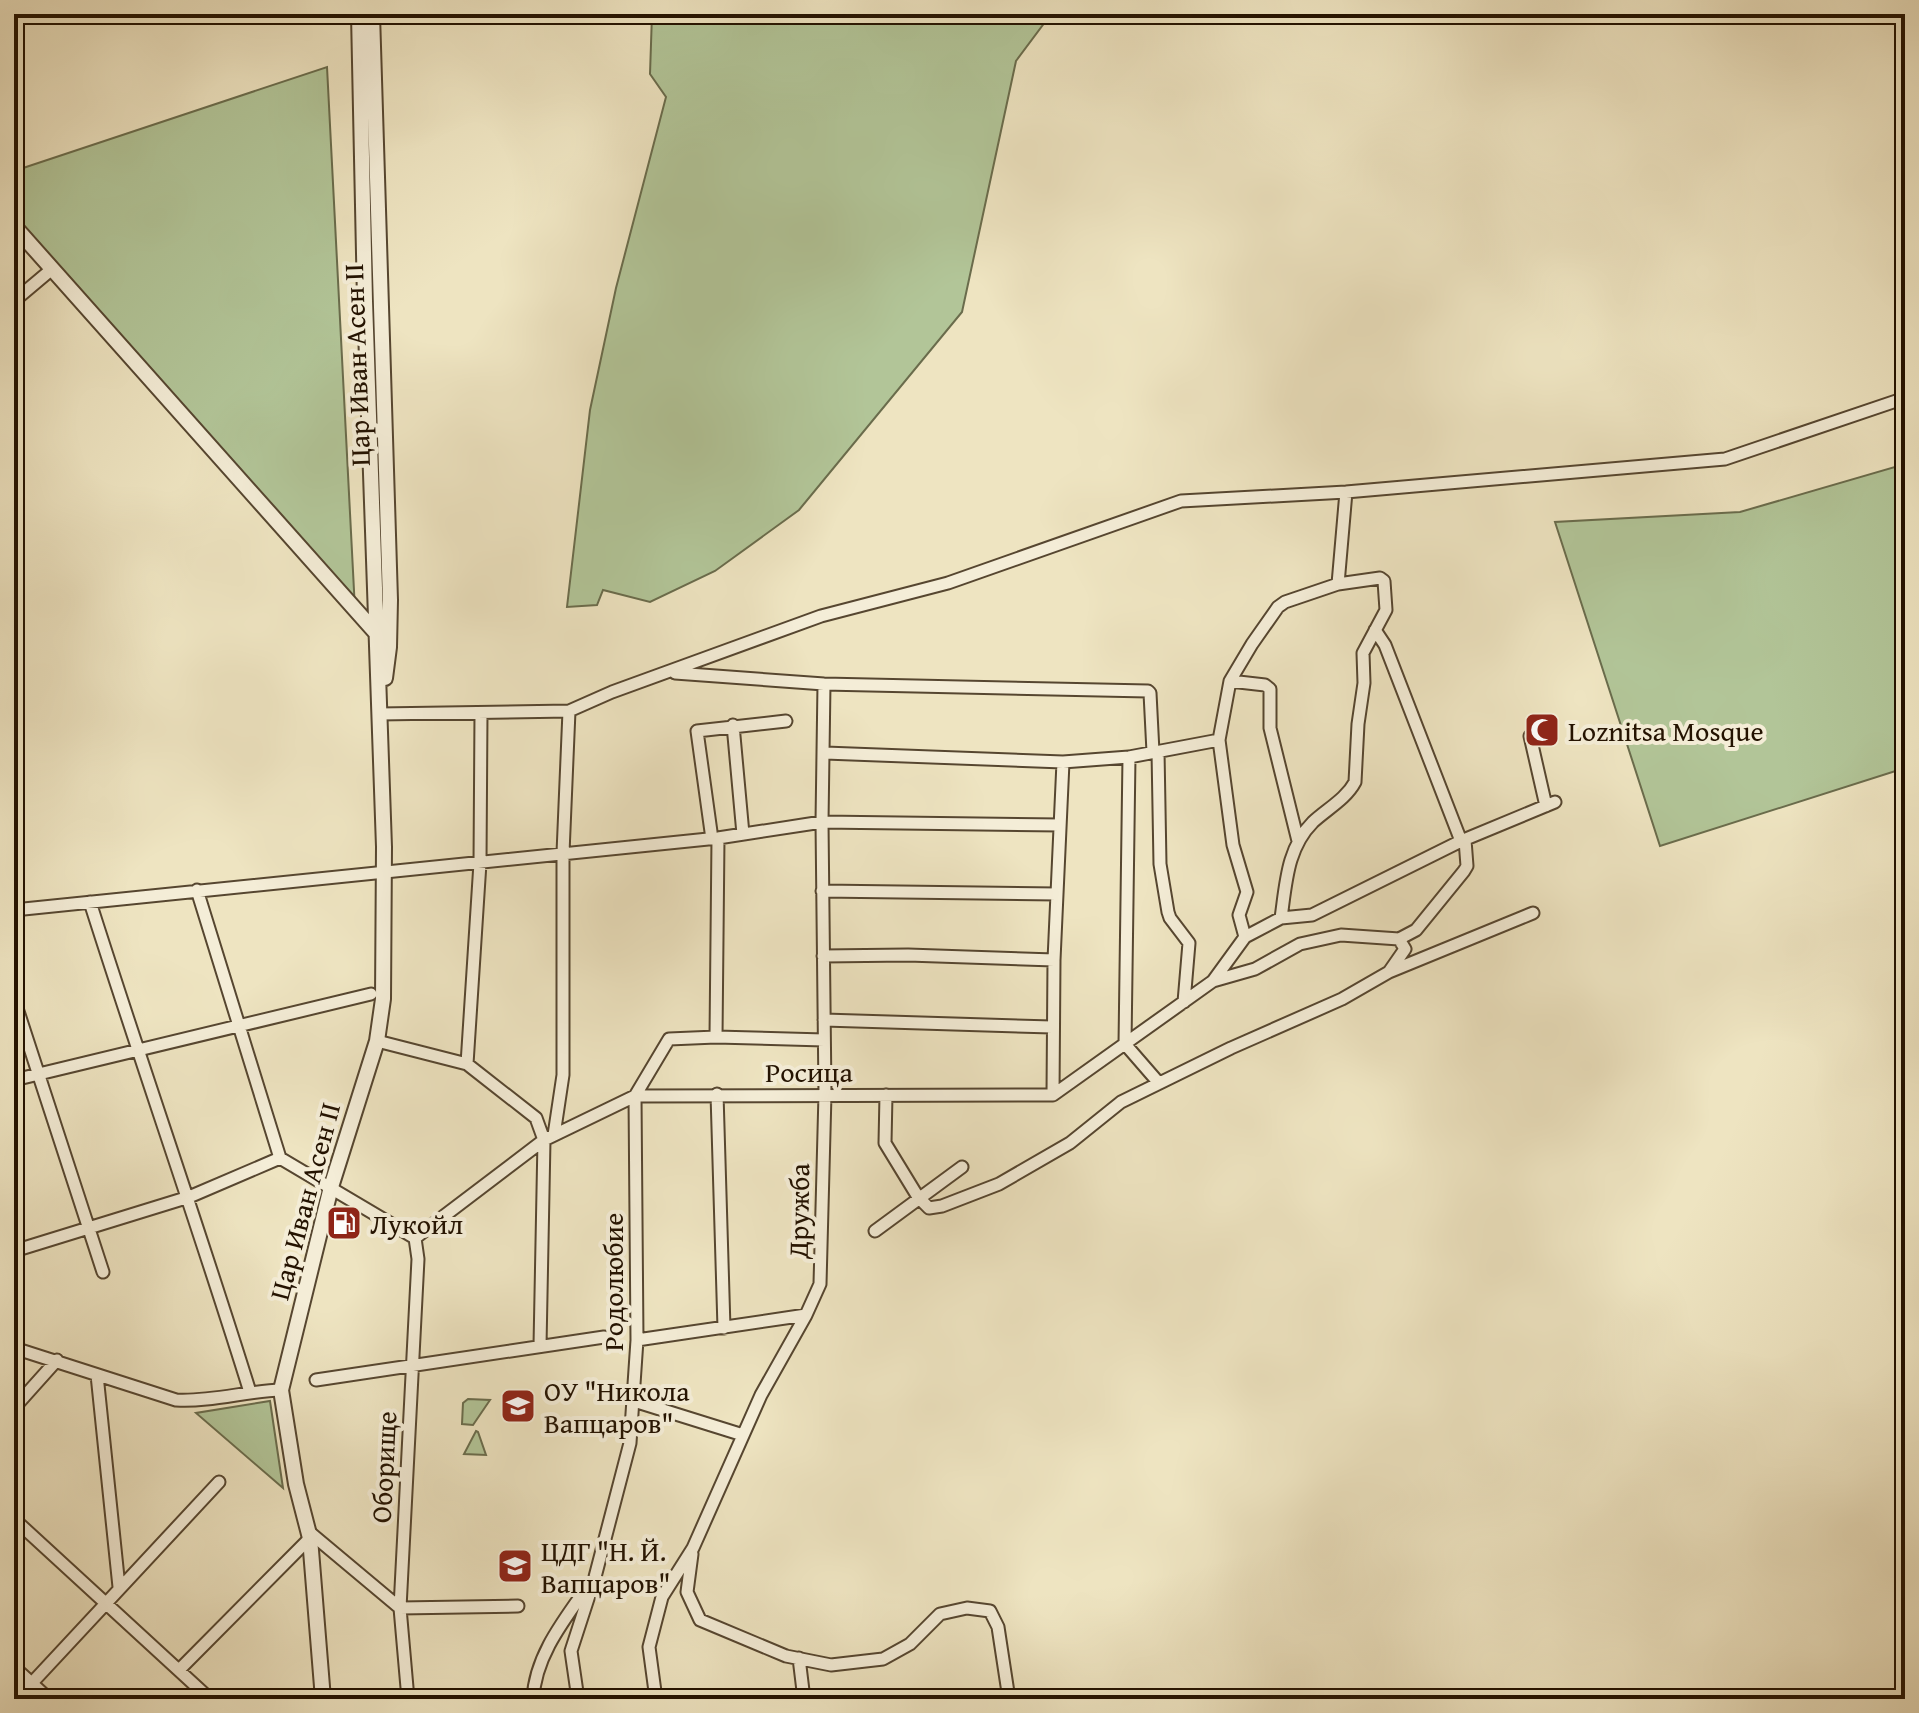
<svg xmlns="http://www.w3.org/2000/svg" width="1919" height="1713" font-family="'Gentium Book Plus',serif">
	<rect width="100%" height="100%" fill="#eee4c1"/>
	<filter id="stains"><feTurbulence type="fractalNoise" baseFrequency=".0025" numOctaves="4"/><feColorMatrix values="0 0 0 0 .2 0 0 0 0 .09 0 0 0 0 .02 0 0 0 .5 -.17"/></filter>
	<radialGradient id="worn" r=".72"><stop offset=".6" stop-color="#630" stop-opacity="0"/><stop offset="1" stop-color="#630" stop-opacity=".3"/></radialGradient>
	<!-- green -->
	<path fill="#b2c598" stroke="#6a6c4c" stroke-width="2" d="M652,14H1051L1016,61L962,312L799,510L715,571L650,602L603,590L597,605L567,607L590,410L616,288L666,97L650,74Z
		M327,67L355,610L14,215V171Z
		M1905,464V768L1660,846L1555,522L1740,512Z
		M468,1399L490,1400L473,1425L462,1424L463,1403Z
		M270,1401L283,1488L196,1413Z
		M476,1431L478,1432L486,1455L464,1454Z"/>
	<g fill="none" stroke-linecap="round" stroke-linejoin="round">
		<defs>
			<path id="minor" d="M14,301L52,269
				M1338,584L1346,492
				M1375,630L1385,645L1461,841
				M675,673L824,684L1148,691L1150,693L1153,752
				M1230,681L1265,685L1270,689V728L1298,841
				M379,714L569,711L612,692L821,616L948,583L1181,501L1346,492L1725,459L1905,398
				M733,725L743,834
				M1530,736L1546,806
				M1158,751L1160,864L1168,912L1170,918L1189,943L1184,1002
				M825,753L1063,762L1129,757L1219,740
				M1129,757L1125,1044L1158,1082
				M712,839L697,731L786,721
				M197,890L280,1158
				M822,891L1057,894
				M90,902C142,1066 199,1228 250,1392
				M14,910L718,838L822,822L1060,825
				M1245,937L1239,915L1247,892L1233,845L1219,740L1230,681L1252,644L1278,607L1285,602L1338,584L1380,578L1384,581L1386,610L1363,653L1364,683L1358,724L1355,782C1346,799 1327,809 1313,822C1287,848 1286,883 1281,918
				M823,956L908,955L1054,960
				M1389,972L1533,913
				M1213,981L1255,969L1300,944L1341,935L1399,939L1416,930L1464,871L1467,866L1465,840
				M14,999L103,1272
				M824,1020L1052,1027
				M716,1037L718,838
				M377,1041L467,1064L536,1118L544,1140L540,1346
				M467,1064L480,863L481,713
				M14,1080L371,994
				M717,1094L724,1328
				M886,1095L885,1143L918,1197L929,1208L942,1206L999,1184L1070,1143L1121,1102L1231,1048L1342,999L1389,972L1405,949L1399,939
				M1053,1095L1054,960L1063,762
				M554,1135L563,1075V853L569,711
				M875,1231L962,1167
				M415,1238L544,1140L635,1096L1053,1095L1213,981L1245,937L1281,918L1312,915L1461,841L1555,802
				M14,1251L189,1197L280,1158L415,1238
				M637,1340L806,1315
				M14,1348L176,1400C212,1402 246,1391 281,1390
				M97,1375L119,1587
				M316,1380L604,1337
				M634,1401L743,1435
				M14,1408L57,1360
				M14,1519L210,1699
				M308,1531L400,1608L518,1606
				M692,1554L687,1592L700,1620L786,1656L831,1665L883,1659L910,1644L940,1614L967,1608L990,1611L998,1627L1009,1699
				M799,1658L804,1699
				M14,1667L49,1699
				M179,1670L310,1538
				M17,1699L219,1482
				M408,1699L400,1608L418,1259L415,1238
				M533,1699C535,1656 564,1620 588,1586
				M578,1699L571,1651L595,1577L630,1443L637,1340L635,1096L669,1039L716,1037L824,1040
				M656,1699L649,1647L662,1597L693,1548L761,1395L806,1315L820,1284L825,1094L822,822L824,684"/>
			<path id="tertiary" d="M372,14L390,600L389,647L385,678
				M14,226L378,635
				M323,1699L310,1538L296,1484L281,1390L331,1187L377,1041L383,999L384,847L365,301L359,14"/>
		</defs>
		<!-- minor casing -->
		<use href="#minor" stroke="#564630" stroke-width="15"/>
		<!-- tertiary casing -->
		<use href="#tertiary" stroke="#564630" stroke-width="18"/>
		<!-- minor -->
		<use href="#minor" stroke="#f4edd7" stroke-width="11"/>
		<!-- tertiary -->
		<use href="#tertiary" stroke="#f4edd7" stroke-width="14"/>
	</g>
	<!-- icons -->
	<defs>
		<symbol id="mosque-square" viewBox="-11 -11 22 22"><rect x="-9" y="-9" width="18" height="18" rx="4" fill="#8f2418" stroke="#f4edd7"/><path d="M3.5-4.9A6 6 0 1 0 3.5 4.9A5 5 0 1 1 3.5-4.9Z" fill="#fff"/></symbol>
		<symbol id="fuel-square" viewBox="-11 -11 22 22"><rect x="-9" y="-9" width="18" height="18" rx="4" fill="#8f2418" stroke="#f4edd7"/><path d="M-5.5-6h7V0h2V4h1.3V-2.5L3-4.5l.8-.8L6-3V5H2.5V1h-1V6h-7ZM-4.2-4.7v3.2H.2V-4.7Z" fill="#fff"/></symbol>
		<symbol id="school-square" viewBox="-11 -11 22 22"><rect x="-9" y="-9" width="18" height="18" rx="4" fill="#8f2418" stroke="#f4edd7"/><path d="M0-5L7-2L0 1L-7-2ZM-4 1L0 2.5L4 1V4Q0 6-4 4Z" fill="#fff"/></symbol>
	</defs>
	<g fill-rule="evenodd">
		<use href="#mosque-square" x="1522" y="710" width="40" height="40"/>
		<use href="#fuel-square" x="324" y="1203" width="40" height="40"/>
		<use href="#school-square" x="498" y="1386" width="40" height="40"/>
		<use href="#school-square" x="495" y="1546" width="40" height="40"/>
	</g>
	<g text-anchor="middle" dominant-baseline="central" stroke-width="8" stroke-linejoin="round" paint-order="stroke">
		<!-- street labels -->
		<g font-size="28" fill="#231200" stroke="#f4edd7">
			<text transform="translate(356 365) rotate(-92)">Цар Иван Асен II</text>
			<text x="809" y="1071">Росица</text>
			<text transform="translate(304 1201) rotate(-75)">Цар Иван Асен II</text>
			<text transform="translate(798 1211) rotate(-89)">Дружба</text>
			<text transform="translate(612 1282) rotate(-90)">Родолюбие</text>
			<text transform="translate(383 1467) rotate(-87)">Оборище</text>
		</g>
		<!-- poi labels -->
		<g font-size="28" fill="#231200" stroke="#f4edd7" text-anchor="start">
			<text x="1568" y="730">Loznitsa Mosque</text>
			<text x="370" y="1223">Лукойл</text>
			<text x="544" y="1390">ОУ "Никола<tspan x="544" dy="32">Вапцаров"</tspan></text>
			<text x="541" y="1550">ЦДГ "Н. Й.<tspan x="541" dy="32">Вапцаров"</tspan></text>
		</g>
	</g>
	<!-- margin -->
	<rect width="1919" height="1713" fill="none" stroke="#eee4c1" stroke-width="48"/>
	<rect x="16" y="16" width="1887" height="1681" fill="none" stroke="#231200" stroke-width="4"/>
	<rect x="24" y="24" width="1871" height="1665" fill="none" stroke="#231200" stroke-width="2"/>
	<rect width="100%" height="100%" filter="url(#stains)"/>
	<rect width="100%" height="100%" fill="url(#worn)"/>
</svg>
